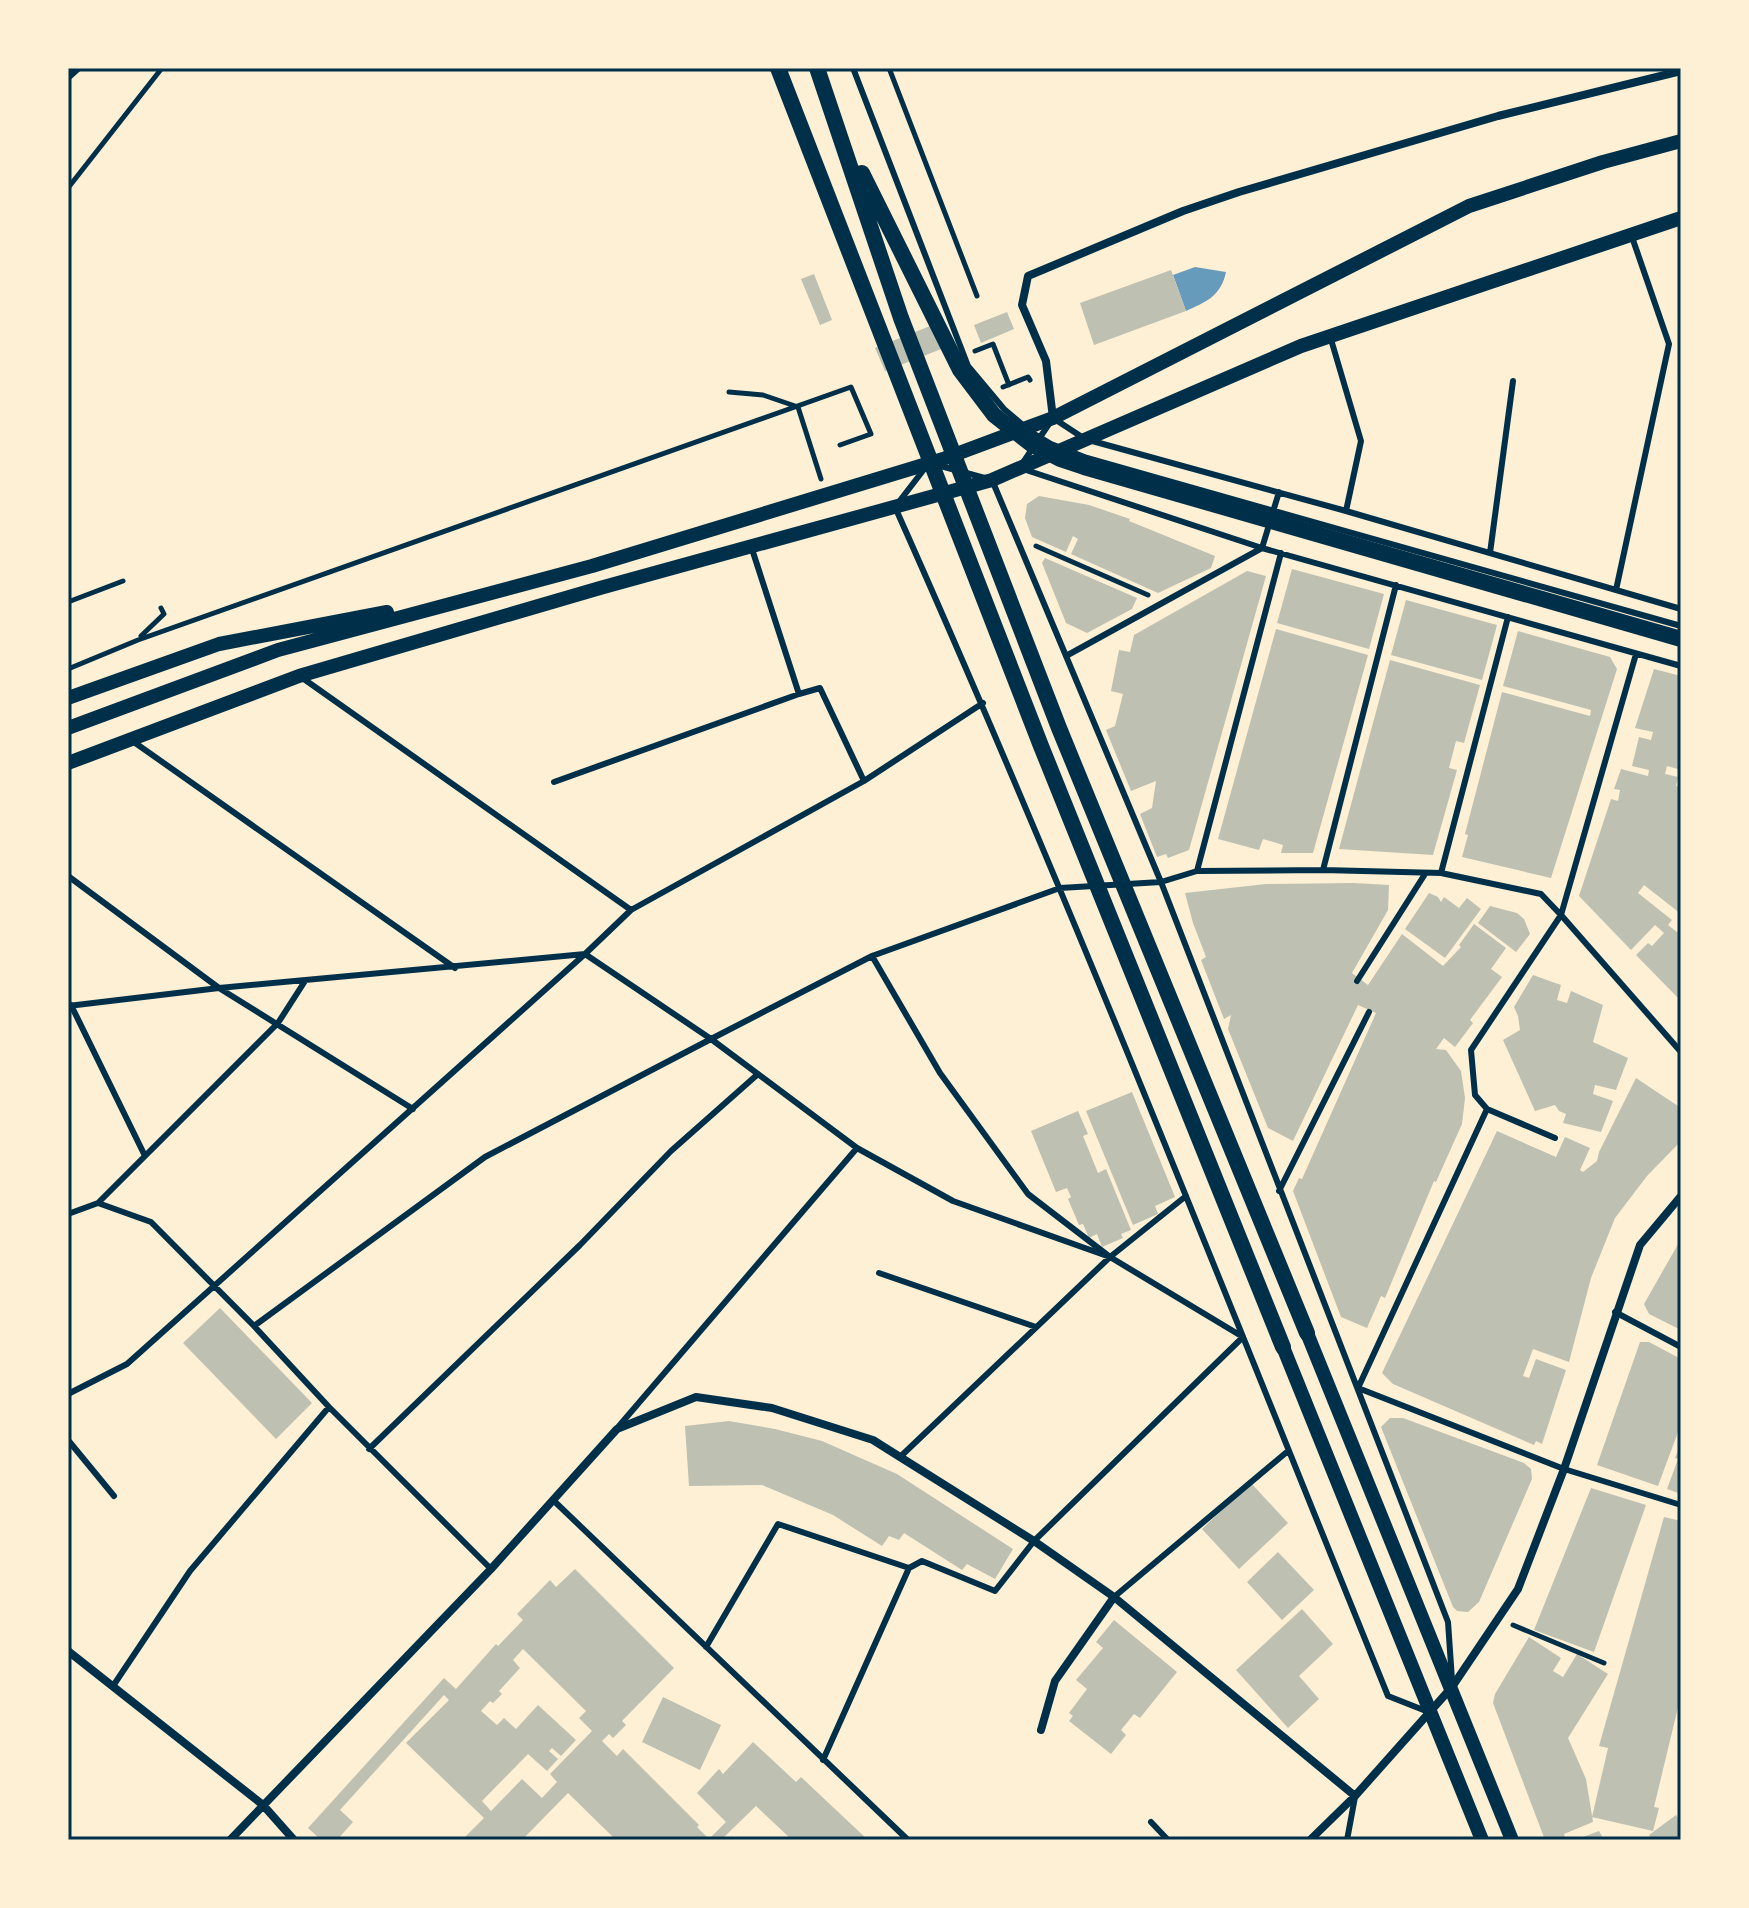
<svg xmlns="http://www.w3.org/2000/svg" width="1749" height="1908" font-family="Arial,sans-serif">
	<rect width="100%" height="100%" fill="#fdf0d5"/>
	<!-- water -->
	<path fill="#669bbc" d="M1195,267L1226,272C1221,296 1206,302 1186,311L1173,275Z"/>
	<!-- building -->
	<path fill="#bec0b2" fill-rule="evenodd" d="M1171,270L1186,311L1094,345L1080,303Z
		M814,274L832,320L820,325L801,279Z
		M1007,312L1014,329L981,343L974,325Z
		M940,322L949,346L885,371L875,348Z
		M1039,496L1089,505L1130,519L1129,521L1215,556L1211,568L1158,593L1071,554L1078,539L1073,536L1066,552L1032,537L1025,518L1027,504Z
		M1045,558L1137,598L1132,609L1087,633L1066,623L1042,563Z
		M1292,569L1384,594L1369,649L1277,623Z
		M1247,571L1266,576L1189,850L1168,858L1166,854L1157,857L1140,814L1152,808L1156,781L1131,791L1106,730L1115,726L1123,694L1111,691L1119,650L1130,652L1134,635Z
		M1406,600L1497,625L1482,680L1391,655Z
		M1276,629L1368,655L1313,853H1281L1283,845L1263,839L1259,850L1218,839Z
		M1518,631L1610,657L1617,669L1551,878L1462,857L1468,835L1465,834L1502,692L1590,716L1591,710L1503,686Z
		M1390,660L1480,685L1464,743L1456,741L1449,768L1457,770L1433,855L1339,849Z
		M1654,669L1681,676V770L1667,766L1665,774L1678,777L1676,786L1681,787V914L1644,885L1638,893L1672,920L1668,925L1677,932L1681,927V1001L1636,955L1648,943L1652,946L1664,933L1655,925L1631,950L1579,896L1611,799L1618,801L1620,790L1614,789L1621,769L1648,776L1649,770L1632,766L1639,737L1651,740L1653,732L1635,728Z
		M1353,883L1389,885L1388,910L1352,973L1368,985L1402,934L1443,966L1461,947L1459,945L1474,924L1506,948L1491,969L1502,977L1470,1020L1473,1023L1455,1047L1444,1038L1436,1049L1446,1050L1461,1071L1465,1098L1462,1124L1436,1182L1434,1181L1385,1298L1381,1296L1367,1328L1341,1317L1293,1191L1299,1178L1302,1179L1376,1013L1358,1005L1293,1141L1268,1128L1228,1029L1231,1015L1224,1019L1201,960L1206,957L1193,923L1185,893L1266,884Z
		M1429,893L1438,897L1441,902L1444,897L1459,908L1467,898L1481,909L1445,958L1405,929Z
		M1490,906L1517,913L1524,919L1530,934L1516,952L1478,923Z
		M1533,975L1561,985L1557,1000L1567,1003L1571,991L1603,1005L1593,1042L1628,1058L1616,1090L1595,1085L1593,1094L1613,1101L1601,1132L1563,1123L1566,1114L1559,1111L1555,1105L1535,1111L1503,1040L1520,1030L1518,1016L1514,1007Z
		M1636,1078L1681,1108V1141L1647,1176L1615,1218L1591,1278L1569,1362L1533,1349L1523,1376L1529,1378L1536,1359L1566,1370L1542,1444L1536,1441L1534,1445L1393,1384L1382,1373L1497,1131L1556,1157L1565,1137L1590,1148L1580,1170L1583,1172L1597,1161L1599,1152Z
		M1132,1092L1175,1197L1155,1206L1158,1214L1133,1225L1086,1111Z
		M1078,1111L1088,1134L1083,1136L1098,1173L1106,1169L1131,1230L1121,1234L1123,1238L1102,1247L1097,1234L1089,1238L1083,1224L1079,1225L1068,1199L1071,1197L1067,1188L1056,1192L1031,1131Z
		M1681,1239V1330L1649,1314L1644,1304Z
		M220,1308L312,1403L276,1439L183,1343Z
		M1640,1342H1649L1681,1359V1424L1658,1486L1597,1465Z
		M1390,1418H1403L1524,1463L1531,1469L1532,1479L1479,1602L1468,1612L1457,1611L1453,1607L1381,1427Z
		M729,1421L775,1429L822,1441L897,1474L1013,1549L995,1579L967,1564L962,1570L904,1533L899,1540L889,1536L882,1546L833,1515L762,1485L689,1486L685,1426Z
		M1681,1443V1494L1667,1489L1678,1459L1675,1458Z
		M1251,1483L1288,1523L1239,1569L1202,1529Z
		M1591,1488L1646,1505L1594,1652L1534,1630Z
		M1664,1517L1681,1521V1695L1654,1807L1659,1808L1653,1831L1592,1817L1608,1748L1599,1746Z
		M1278,1552L1314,1590L1282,1620L1247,1582Z
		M575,1569L674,1668L622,1721L626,1725L613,1738L609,1734L602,1741L617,1756L623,1749L699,1825L697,1827L709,1839L726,1822L697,1793L719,1769L723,1774L753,1742L796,1782L801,1777L868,1840H792L756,1806L721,1840H616L568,1793L522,1840H462L484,1818L406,1743L449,1700L444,1695L340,1810L353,1822L337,1840H321L308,1828L444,1678L456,1689L496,1644L498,1646L523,1620L517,1614L550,1580L556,1587ZM523,1649L586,1711L579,1718L592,1731L550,1774L557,1782L542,1798L522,1779L491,1811L482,1801L528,1754L547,1771L558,1759L549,1751L552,1748L561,1756L576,1740L538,1705L516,1729L504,1718L497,1725L481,1711L490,1701L493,1703L502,1694L499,1691L520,1668L513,1660Z
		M1302,1609L1333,1644L1299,1676L1319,1699L1288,1728L1236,1670Z
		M1114,1620L1177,1672L1140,1718L1134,1714L1121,1730L1126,1735L1111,1754L1069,1721L1073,1716L1069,1713L1087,1689L1076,1680L1103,1648L1096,1642Z
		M1529,1637L1561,1658L1553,1671L1563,1677L1577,1654L1608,1674L1568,1738L1586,1779L1593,1822L1564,1834L1566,1840H1545L1493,1703L1495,1694Z
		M663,1697L721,1725L700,1770L642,1742Z
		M1676,1815L1681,1823V1840H1652L1649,1835Z
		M1599,1831L1604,1840H1575Z"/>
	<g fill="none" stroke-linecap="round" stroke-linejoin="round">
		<!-- path -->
		<path stroke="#003049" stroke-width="5" d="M889,68L977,296
			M68,188L162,68
			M975,351L993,344L1009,385
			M1003,387L1028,377L1030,380
			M729,392L763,395L798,407L821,479
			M1036,546L1148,595
			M68,602L123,581
			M141,636L164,614L161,608
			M68,669L138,640L851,387L871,434L840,445
			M1513,1625L1604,1663"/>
		<!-- service -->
		<path stroke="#003049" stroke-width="6" d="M853,68L968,366L1004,409L1031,432L1051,444L1087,458L1681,626
			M68,78L79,68
			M1330,336L1361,441L1346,511
			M1022,464L1053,418L1085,439L1346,511L1681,609
			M937,465L992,480L1161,882L1448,1622L1452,1680
			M925,468L895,507C1070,899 1227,1299 1388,1696L1426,1711
			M1026,470L1262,548L1681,666
			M751,546L799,694L820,688L864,781
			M1490,553L1513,381
			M1616,590L1669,344L1632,237
			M1636,654L1561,915L1471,1050L1475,1095L1487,1109L1358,1388L1564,1469L1681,1505
			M1066,656L1262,548L1279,492
			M301,677L631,910
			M131,740L455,968
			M554,782L799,694
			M1323,870L1396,585
			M1197,871L1281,553
			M1441,873L1508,617
			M68,876L219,988L413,1109
			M1357,981L1425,874
			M71,1005L145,1156
			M68,1006L219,988L585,954
			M1487,1109L1555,1138
			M1279,1191L1369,1012
			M98,1203L278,1023L305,981
			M68,1214L98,1203L151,1222L254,1326L329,1407L491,1569
			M1110,1257L953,1201L857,1148L711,1039L872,956L1060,888L1161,882L1197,871L1323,870L1441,873L1541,894L1561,915L1681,1052
			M879,1273L1036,1327
			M1615,1312L1681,1347
			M254,1326L485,1157L711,1039L585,954
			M68,1394L127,1364L585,954L631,910L864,781L983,703
			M619,1426L857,1148
			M68,1440L114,1496
			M369,1449L580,1245L671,1151L758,1074
			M900,1457L1110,1257L1186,1196
			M553,1500L908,1840
			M1114,1597L1288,1451
			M706,1647L778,1524L909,1568L922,1561L995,1591L1034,1541L1243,1337L1110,1257L1028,1194L940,1073L872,956
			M113,1686L190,1571L329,1407
			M823,1760L909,1568
			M1151,1822L1168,1840
			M1347,1840L1355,1797"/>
		<!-- minor -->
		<path stroke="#003049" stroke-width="8" d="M1053,418L1046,361L1022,305L1028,276L1183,211L1239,192L1498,116L1681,71
			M68,1651L263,1805L294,1840
			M1041,1730L1055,1681L1114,1597
			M230,1840L491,1569L617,1429L696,1397L772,1408L873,1440L900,1457L1034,1541L1114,1597L1355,1796
			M1310,1840L1355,1796L1452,1687L1518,1589L1564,1469L1640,1245L1681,1196"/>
		<!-- tertiary -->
		<path stroke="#003049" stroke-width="14" d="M68,698L219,644L387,612
			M68,728L278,650L592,566L943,459L1053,418L1469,206L1603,162L1681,141
			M68,763L299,676L600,588L992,480L1301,346L1681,218
			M1307,1333L1512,1840
			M1283,1347L1482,1840"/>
		<!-- secondary -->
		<path stroke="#003049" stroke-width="16" d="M778,68L1041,746L1283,1347
			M817,68L901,318L1059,728L1307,1333
			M862,173L960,370L994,415L1031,444L1060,459L1084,467L1681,639"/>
	</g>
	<!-- border -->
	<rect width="1749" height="1908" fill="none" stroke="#fdf0d5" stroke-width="140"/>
	<rect x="70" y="70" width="1609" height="1768" fill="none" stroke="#003049" stroke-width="3"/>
</svg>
